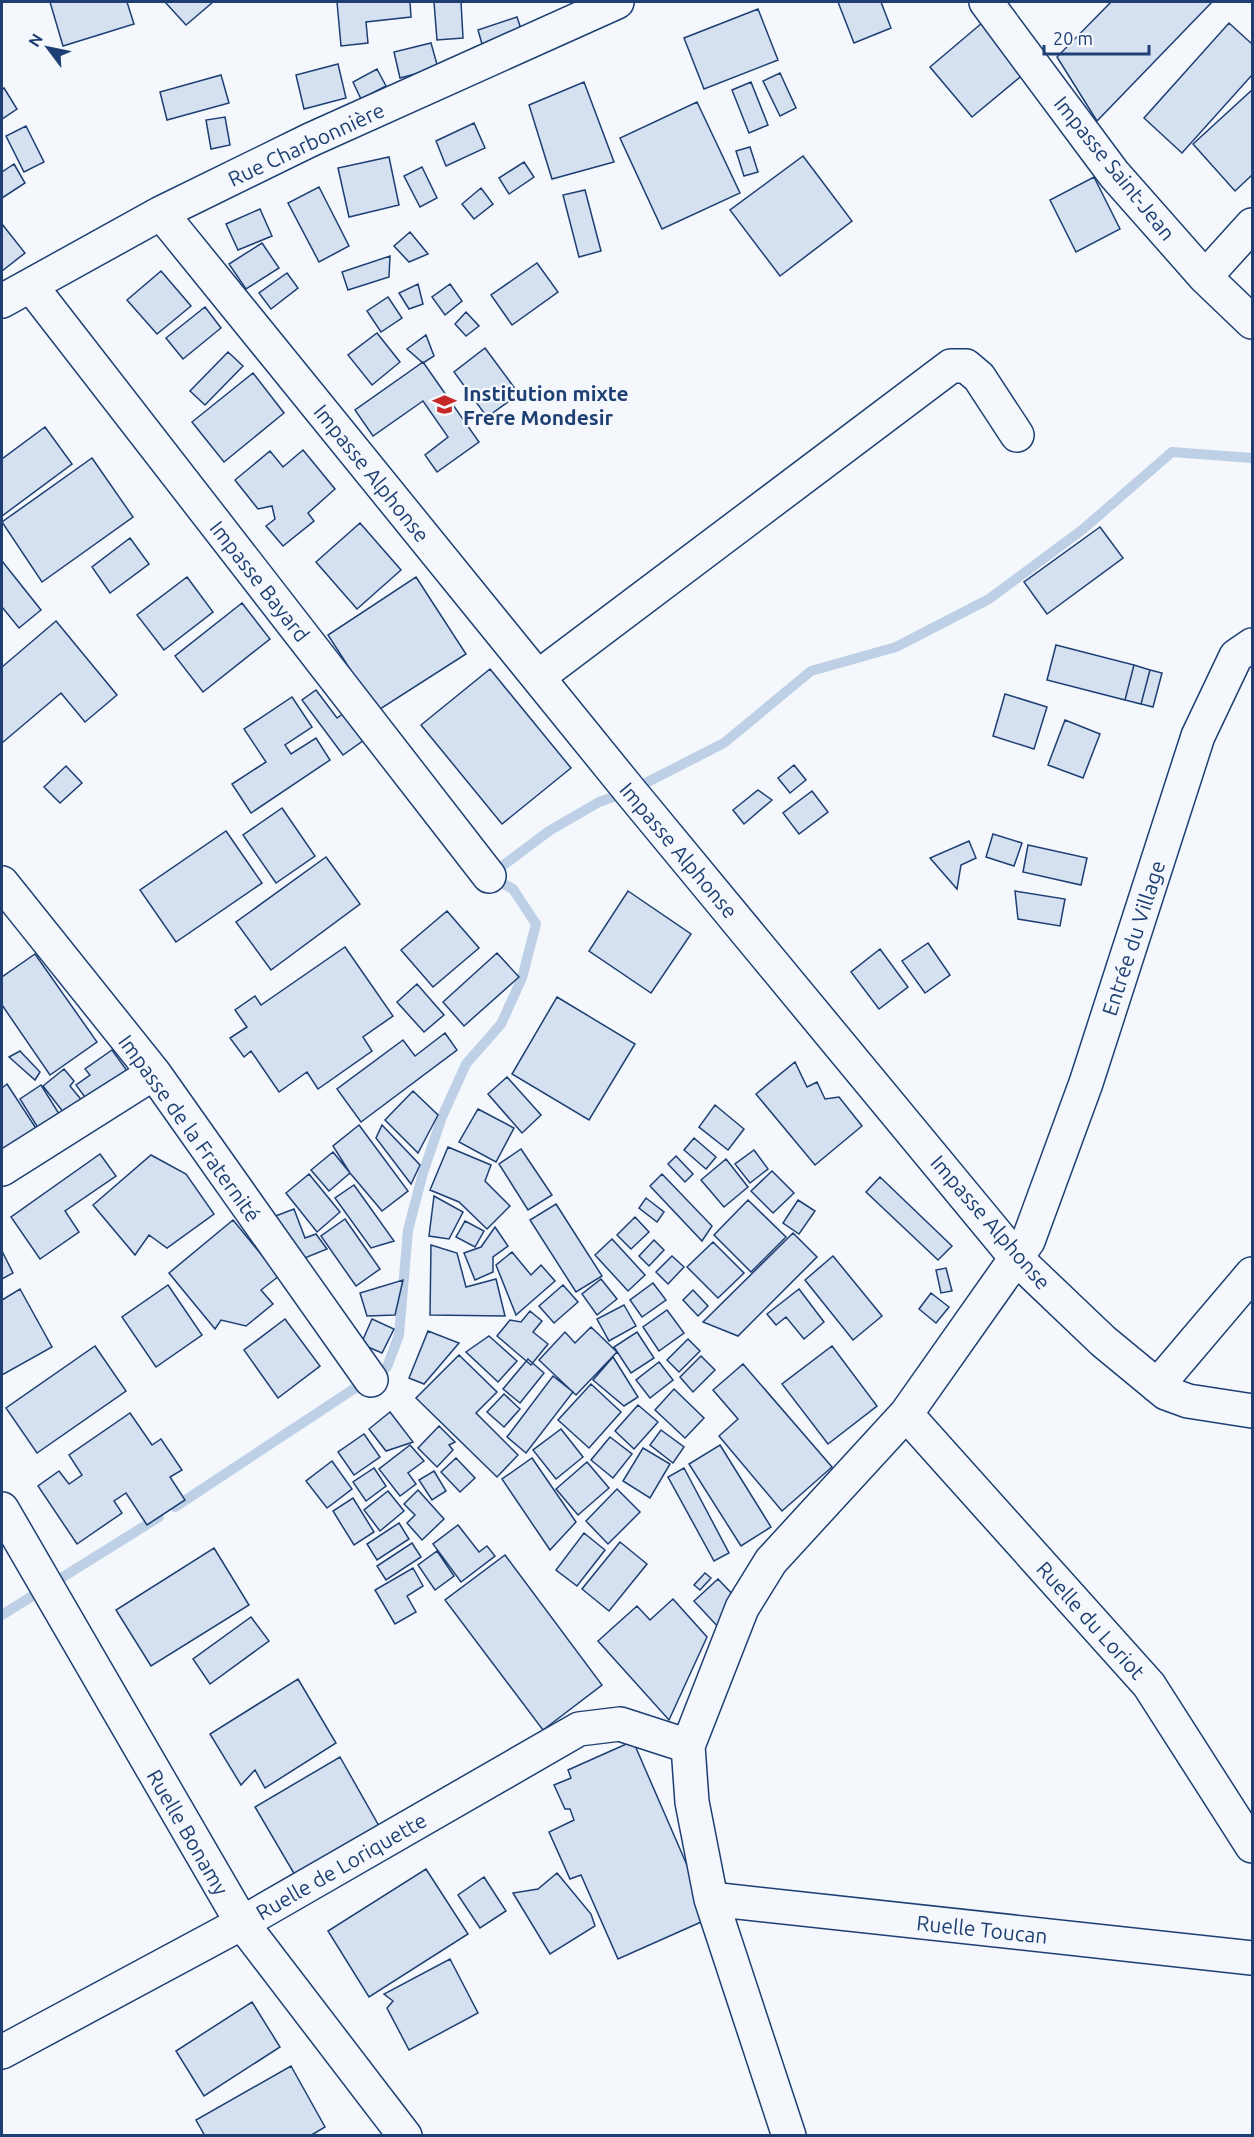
<svg xmlns="http://www.w3.org/2000/svg" width="1254" height="2137" font-family="Ubuntu,sans-serif">
	<rect width="100%" height="100%" fill="#f4f7fb"/>
	<g fill="none" stroke-linecap="round" stroke-linejoin="round">
		<!-- stream -->
		<path stroke="#bed0e5" stroke-width="10" d="M175,1507L387,1367L399,1335L408,1230L423,1173L442,1117L466,1064L501,1024L522,978L536,924L513,889L489,876L549,831L599,802L630,791L724,743L811,671L896,647L989,599L1082,530L1172,452L1252,458
			M2,1615L159,1517"/>
	</g>
	<!-- building -->
	<path fill="#d5e0f0" stroke="#1d3f73" stroke-width="1.5" d="M50,2H127L134,24L63,46Z
		M165,2H213L186,25Z
		M337,2H410L411,17L366,22L368,43L341,46Z
		M434,2H461L463,38L437,40Z
		M838,2H881L891,28L854,43Z
		M1111,2H1212L1097,121L1057,57Z
		M758,9L778,60L704,89L684,38Z
		M517,17L524,38L484,51L478,30Z
		M982,23L1025,73L972,117L930,67Z
		M1229,23L1252,44V75L1182,153L1144,118Z
		M431,43L438,68L400,78L394,52Z
		M338,64L346,98L304,109L296,75Z
		M377,69L386,86L361,99L353,82Z
		M780,73L796,108L780,116L763,81Z
		M221,75L229,103L167,120L160,92Z
		M584,82L614,162L552,179L529,105Z
		M751,82L768,125L749,133L732,90Z
		M4,88L17,109L2,119V90Z
		M1252,90V175L1235,191L1193,144Z
		M697,102L740,193L662,229L620,138Z
		M225,117L230,145L211,149L206,120Z
		M474,123L485,148L446,166L436,141Z
		M26,126L44,162L24,172L6,136Z
		M750,147L758,172L744,176L736,151Z
		M803,156L852,221L780,276L730,210Z
		M389,157L399,205L349,217L338,168Z
		M524,162L534,177L509,194L499,178Z
		M14,164L25,183L2,198V172Z
		M422,167L437,198L420,207L404,176Z
		M1094,177L1120,229L1076,252L1050,200Z
		M319,187L349,246L319,262L288,203Z
		M481,188L493,204L474,219L462,204Z
		M585,190L601,251L579,257L563,195Z
		M260,209L272,236L238,250L226,224Z
		M2,224L25,253L2,271Z
		M410,232L428,254L409,262L394,246Z
		M262,243L279,268L246,289L229,264Z
		M390,256L389,277L348,290L342,272Z
		M537,263L558,292L512,325L491,295Z
		M161,271L191,306L157,334L127,300Z
		M287,273L298,288L271,309L259,293Z
		M418,284L423,304L409,309L399,293Z
		M450,284L462,301L445,315L432,297Z
		M388,297L402,318L381,332L367,311Z
		M205,307L221,328L183,359L166,338Z
		M466,312L479,326L466,336L455,324Z
		M377,333L400,362L372,385L348,355Z
		M426,335L434,356L423,363L407,349Z
		M485,348L519,394L487,417L454,372Z
		M228,352L243,366L205,405L190,391Z
		M423,362L479,442L437,472L425,455L448,437L423,401L373,436L355,410Z
		M253,373L284,413L224,462L192,422Z
		M45,427L72,464L2,516V459Z
		M303,450L335,489L308,513L314,521L283,546L266,526L275,519L272,506L258,509L235,480L270,451L283,467Z
		M92,458L133,517L42,582L2,522Z
		M360,523L401,570L357,609L316,562Z
		M1100,527L1123,558L1047,614L1024,582Z
		M130,538L149,564L110,593L92,567Z
		M2,561L41,610L19,628L2,607Z
		M187,577L213,612L164,650L137,615Z
		M416,577L466,654L377,711L328,635Z
		M242,603L270,639L203,692L175,656Z
		M56,621L117,695L85,722L61,693L2,743V667Z
		M1056,645L1134,665L1125,700L1047,680Z
		M1134,665L1150,670L1141,704L1125,700Z
		M490,669L571,768L502,824L421,725Z
		M1150,670L1162,673L1153,707L1141,704Z
		M316,690L337,718L344,713L364,740L343,755L302,700Z
		M1005,694L1047,707L1034,749L993,736Z
		M292,697L312,727L285,745L291,754L316,738L330,760L251,813L232,784L266,762L244,729Z
		M1065,720L1100,734L1083,778L1048,765Z
		M794,765L806,780L790,793L778,778Z
		M66,766L82,783L60,803L44,787Z
		M758,790L772,800L744,824L733,810Z
		M812,791L828,812L799,834L783,813Z
		M282,808L315,856L276,883L243,835Z
		M226,831L262,883L176,942L140,890Z
		M993,834L1022,843L1014,866L986,857Z
		M969,841L976,858L961,865L957,889L930,858Z
		M1028,845L1087,858L1081,885L1023,872Z
		M326,857L360,904L271,970L236,922Z
		M628,891L691,934L651,993L589,951Z
		M1015,891L1065,899L1060,926L1018,919Z
		M447,911L479,948L433,987L401,950Z
		M928,943L950,975L925,993L902,961Z
		M345,947L393,1016L363,1037L372,1051L318,1089L307,1072L279,1092L251,1051L244,1057L230,1038L247,1027L235,1010L255,996L261,1005Z
		M880,949L908,987L879,1009L851,972Z
		M497,953L519,977L464,1026L443,1002Z
		M35,954L97,1042L50,1075L2,1005V977Z
		M417,984L444,1015L424,1032L397,1002Z
		M557,997L635,1044L589,1120L512,1074Z
		M445,1033L457,1050L361,1122L337,1089L403,1040L415,1056Z
		M112,1050L130,1075L90,1104L76,1085L90,1075L85,1069Z
		M20,1051L40,1072L35,1080L9,1057Z
		M795,1062L807,1087L817,1082L825,1099L839,1097L862,1126L815,1165L756,1094Z
		M64,1069L74,1081L70,1086L88,1108L71,1122L43,1086Z
		M507,1077L541,1115L522,1133L488,1094Z
		M7,1084L41,1136L2,1162V1088Z
		M41,1085L66,1125L45,1139L20,1099Z
		M413,1091L438,1115L418,1153L385,1120Z
		M715,1105L744,1129L728,1150L699,1127Z
		M478,1109L514,1128L496,1162L459,1142Z
		M359,1125L408,1191L382,1211L350,1173L333,1146Z
		M382,1125L420,1165L411,1184L376,1138Z
		M694,1138L716,1157L706,1169L684,1150Z
		M448,1147L491,1165L485,1181L510,1206L487,1229L459,1202L430,1190Z
		M521,1149L552,1195L528,1210L499,1164Z
		M754,1150L768,1169L750,1183L735,1164Z
		M333,1152L350,1173L329,1191L311,1170Z
		M100,1154L116,1176L65,1211L79,1232L40,1259L11,1217Z
		M151,1155L186,1174L214,1214L167,1248L149,1235L135,1255L93,1205Z
		M676,1156L693,1174L685,1182L668,1164Z
		M726,1159L748,1187L724,1207L701,1180Z
		M772,1171L794,1193L773,1213L751,1191Z
		M309,1174L340,1212L317,1232L286,1193Z
		M662,1174L712,1226L702,1241L650,1186Z
		M880,1177L952,1246L938,1260L866,1192Z
		M354,1185L394,1241L371,1248L335,1198Z
		M434,1196L463,1212L449,1239L429,1236Z
		M646,1198L664,1212L657,1222L639,1208Z
		M748,1200L786,1237L751,1272L714,1235Z
		M798,1200L815,1211L799,1234L783,1223Z
		M556,1204L602,1276L576,1292L530,1220Z
		M294,1209L305,1238L316,1234L327,1249L290,1264L273,1217Z
		M635,1217L649,1232L631,1249L617,1235Z
		M345,1219L380,1269L356,1286L321,1236Z
		M233,1220L279,1276L261,1290L273,1304L246,1326L221,1320L215,1329L169,1273Z
		M465,1221L484,1231L475,1247L456,1237Z
		M495,1227L508,1246L493,1257V1272L475,1280L464,1253L481,1247Z
		M793,1233L817,1257L738,1336L703,1322Z
		M612,1239L645,1275L628,1291L595,1255Z
		M654,1240L664,1250L649,1266L639,1256Z
		M713,1242L744,1273L718,1298L687,1267Z
		M431,1245L457,1253L466,1287L496,1279L505,1316L430,1315Z
		M2,1251L13,1273L2,1279Z
		M512,1252L531,1275L541,1265L555,1281L516,1315L496,1265Z
		M672,1256L684,1267L668,1284L656,1272Z
		M833,1256L882,1316L853,1340L805,1280Z
		M946,1268L952,1291L941,1293L936,1270Z
		M601,1279L617,1299L597,1315L582,1294Z
		M403,1280L395,1315L367,1316L360,1293Z
		M653,1283L666,1300L642,1317L630,1300Z
		M168,1285L202,1335L156,1367L122,1317Z
		M563,1285L578,1302L554,1323L539,1306Z
		M20,1289L52,1347L2,1375V1300Z
		M799,1289L824,1322L804,1339L786,1317L776,1325L767,1314Z
		M693,1290L708,1306L698,1316L683,1300Z
		M931,1293L949,1307L936,1323L919,1309Z
		M624,1305L636,1326L609,1341L597,1319Z
		M667,1310L684,1333L659,1351L643,1327Z
		M530,1311L542,1321L533,1332L548,1344L531,1365L497,1336L510,1320L521,1322Z
		M285,1319L320,1366L278,1398L244,1350Z
		M372,1319L394,1329L382,1353L361,1344Z
		M591,1327L617,1352L576,1395L539,1360L565,1332L575,1343Z
		M428,1331L459,1343L424,1384L409,1378Z
		M637,1332L654,1358L631,1373L614,1347Z
		M489,1336L517,1361L498,1382L466,1352Z
		M688,1339L700,1351L679,1372L667,1360Z
		M95,1346L126,1391L37,1453L6,1408Z
		M832,1346L877,1406L828,1444L782,1384Z
		M459,1355L497,1392L476,1413L518,1455L497,1477L416,1398Z
		M701,1356L715,1370L693,1392L680,1377Z
		M613,1357L638,1397L624,1406L593,1380Z
		M528,1359L544,1373L520,1403L503,1389Z
		M659,1362L673,1380L650,1398L636,1380Z
		M743,1364L832,1467L782,1511L719,1436L738,1419L713,1390Z
		M553,1376L573,1392L526,1453L507,1437Z
		M591,1384L621,1412L589,1448L558,1420Z
		M674,1389L704,1418L685,1438L655,1410Z
		M504,1394L520,1409L504,1427L487,1412Z
		M638,1405L658,1422L634,1449L615,1431Z
		M390,1412L413,1442L386,1451L369,1429Z
		M130,1413L152,1445L161,1439L182,1470L170,1477L185,1500L147,1525L126,1493L114,1501L122,1513L77,1544L38,1486L59,1471L69,1484L82,1475L69,1455Z
		M439,1426L455,1442L449,1445L453,1450L437,1467L418,1448Z
		M561,1429L583,1457L556,1479L533,1450Z
		M661,1430L684,1447L673,1463L650,1445Z
		M364,1434L380,1457L354,1475L338,1452Z
		M610,1437L632,1454L613,1478L591,1460Z
		M410,1445L424,1461L408,1473L416,1484L400,1496L379,1469Z
		M720,1445L771,1527L741,1546L689,1464Z
		M643,1448L670,1464L650,1498L623,1481Z
		M456,1458L475,1478L460,1492L441,1472Z
		M532,1458L576,1522L550,1550L502,1479Z
		M332,1461L352,1489L327,1508L306,1481Z
		M587,1462L609,1488L578,1515L556,1489Z
		M374,1468L386,1486L366,1501L353,1482Z
		M684,1468L729,1553L714,1561L668,1477Z
		M434,1471L446,1491L432,1500L419,1480Z
		M617,1489L640,1512L608,1544L586,1521Z
		M418,1490L444,1519L422,1540L407,1523L415,1515L404,1504Z
		M388,1491L404,1511L380,1531L364,1510Z
		M353,1498L374,1532L354,1545L333,1511Z
		M399,1523L409,1539L377,1560L367,1544Z
		M458,1525L479,1552L487,1546L495,1556L461,1582L433,1544Z
		M584,1533L605,1550L577,1586L556,1570Z
		M620,1542L647,1564L609,1611L582,1589Z
		M412,1543L421,1557L386,1580L377,1566Z
		M214,1548L249,1605L151,1666L116,1610Z
		M437,1551L454,1576L435,1590L418,1565Z
		M505,1555L602,1685L543,1730L445,1600Z
		M413,1568L423,1586L407,1596L416,1612L395,1624L375,1590Z
		M705,1573L711,1578L700,1590L694,1585Z
		M718,1579L736,1598L721,1630L694,1601Z
		M673,1599L707,1637L669,1720L598,1641L637,1606L650,1620Z
		M251,1617L269,1641L210,1684L193,1659Z
		M298,1679L336,1743L265,1788L255,1770L241,1785L210,1734Z
		M633,1741L710,1918L618,1959L581,1875L570,1879L549,1832L574,1820L570,1809H565L554,1785L571,1778L568,1770Z
		M340,1757L383,1833L299,1882L255,1807Z
		M426,1869L468,1934L369,1997L328,1931Z
		M557,1873L591,1914L595,1926L550,1954L513,1893L538,1889Z
		M484,1877L506,1911L480,1928L458,1895Z
		M450,1959L478,2013L409,2050L387,2008L393,2001L384,1994Z
		M252,2002L280,2047L204,2096L176,2051Z
		M291,2066L325,2127L310,2136H205L196,2120Z"/>
	<g fill="none" stroke-linecap="round" stroke-linejoin="round">
		<defs>
			<path id="minor" d="M986,2L1114,174L1205,277L1252,225
				M161,213L630,791L1017,1259L1103,1341L1166,1393L1188,1401L1252,1411
				M1205,277L1252,322
				M31,286L489,876
				M2,301L161,213L310,140L617,2
				M538,677L951,366H966L979,377L1017,435
				M2,883L154,1073L371,1380
				M2,1169L154,1073
				M1157,1386L1252,1274
				M906,1414L1149,1685L1252,1846
				M2,1509L242,1923L405,2136
				M711,1899L1252,1958
				M2,2052L242,1923L579,1729L620,1724L688,1746
				M789,2136L711,1899L692,1802L688,1746L742,1608L771,1561L906,1414L1028,1241L1086,1083L1198,736L1236,656L1252,645"/>
		</defs>
		<!-- minor casing -->
		<use href="#minor" stroke="#1d3f73" stroke-width="36"/>
		<!-- minor -->
		<use href="#minor" stroke="#f4f7fb" stroke-width="33"/>
	</g>
	<!-- icons -->
	<defs>
		<symbol id="school-bare" viewBox="-9 -9 18 18"><path d="M0-5L7-2L0 1L-7-2ZM-4 1L0 2.5L4 1V4Q0 6-4 4Z" fill="#c62828" stroke="#f4f7fb" stroke-width="2.5" paint-order="stroke"/></symbol>
	</defs>
	<g fill-rule="evenodd">
		<use href="#school-bare" x="428" y="388" width="33" height="33"/>
	</g>
	<g text-anchor="middle" dominant-baseline="central" stroke-width="4.5" stroke-linejoin="round" paint-order="stroke">
		<!-- street labels -->
		<g font-size="21" fill="#1d3f73" stroke="#f4f7fb">
			<text transform="translate(306 144) rotate(-25)">Rue Charbonnière</text>
			<text transform="translate(1115 168) rotate(51)">Impasse Saint-Jean</text>
			<text transform="translate(372 473) rotate(51)">Impasse Alphonse</text>
			<text transform="translate(260 581) rotate(52)">Impasse Bayard</text>
			<text transform="translate(679 850) rotate(50)">Impasse Alphonse</text>
			<text transform="translate(1133 938) rotate(-72)">Entrée du Village</text>
			<text transform="translate(190 1128) rotate(54)">Impasse de la Fraternité</text>
			<text transform="translate(991 1222) rotate(49)">Impasse Alphonse</text>
			<text transform="translate(1091 1620) rotate(48)">Ruelle du Loriot</text>
			<text transform="translate(188 1832) rotate(60)">Ruelle Bonamy</text>
			<text transform="translate(341 1866) rotate(-30)">Ruelle de Loriquette</text>
			<text transform="translate(982 1929) rotate(6)">Ruelle Toucan</text>
		</g>
		<!-- poi labels -->
		<g font-size="21" font-weight="bold" fill="#1d3f73" stroke="#f4f7fb" text-anchor="start">
			<text x="463" y="393">Institution mixte<tspan x="463" dy="24">Frere Mondesir</tspan></text>
		</g>
	</g>
	<!-- border -->
	<rect width="1254" height="2137" fill="none" stroke="#1d3f73" stroke-width="6"/>
	<!-- north arrow -->
	<g transform="translate(48 48) rotate(302)" stroke="#f4f7fb" stroke-width="4.5" paint-order="stroke">
	<path d="M0-4.5L10 22L0 15L-10 22Z" fill="#1d3f73"/>
	<text y="-9" font-size="16" font-weight="bold" text-anchor="middle" fill="#1d3f73">N</text>
	</g>
	<!-- scale -->
	<path d="M1044 45v9h105v-9" fill="none" stroke="#1d3f73" stroke-width="3"/>
	<text x="1053" y="45" font-size="18" fill="#1d3f73" stroke="#f4f7fb" stroke-width="4.5" paint-order="stroke">20 m</text>
</svg>
